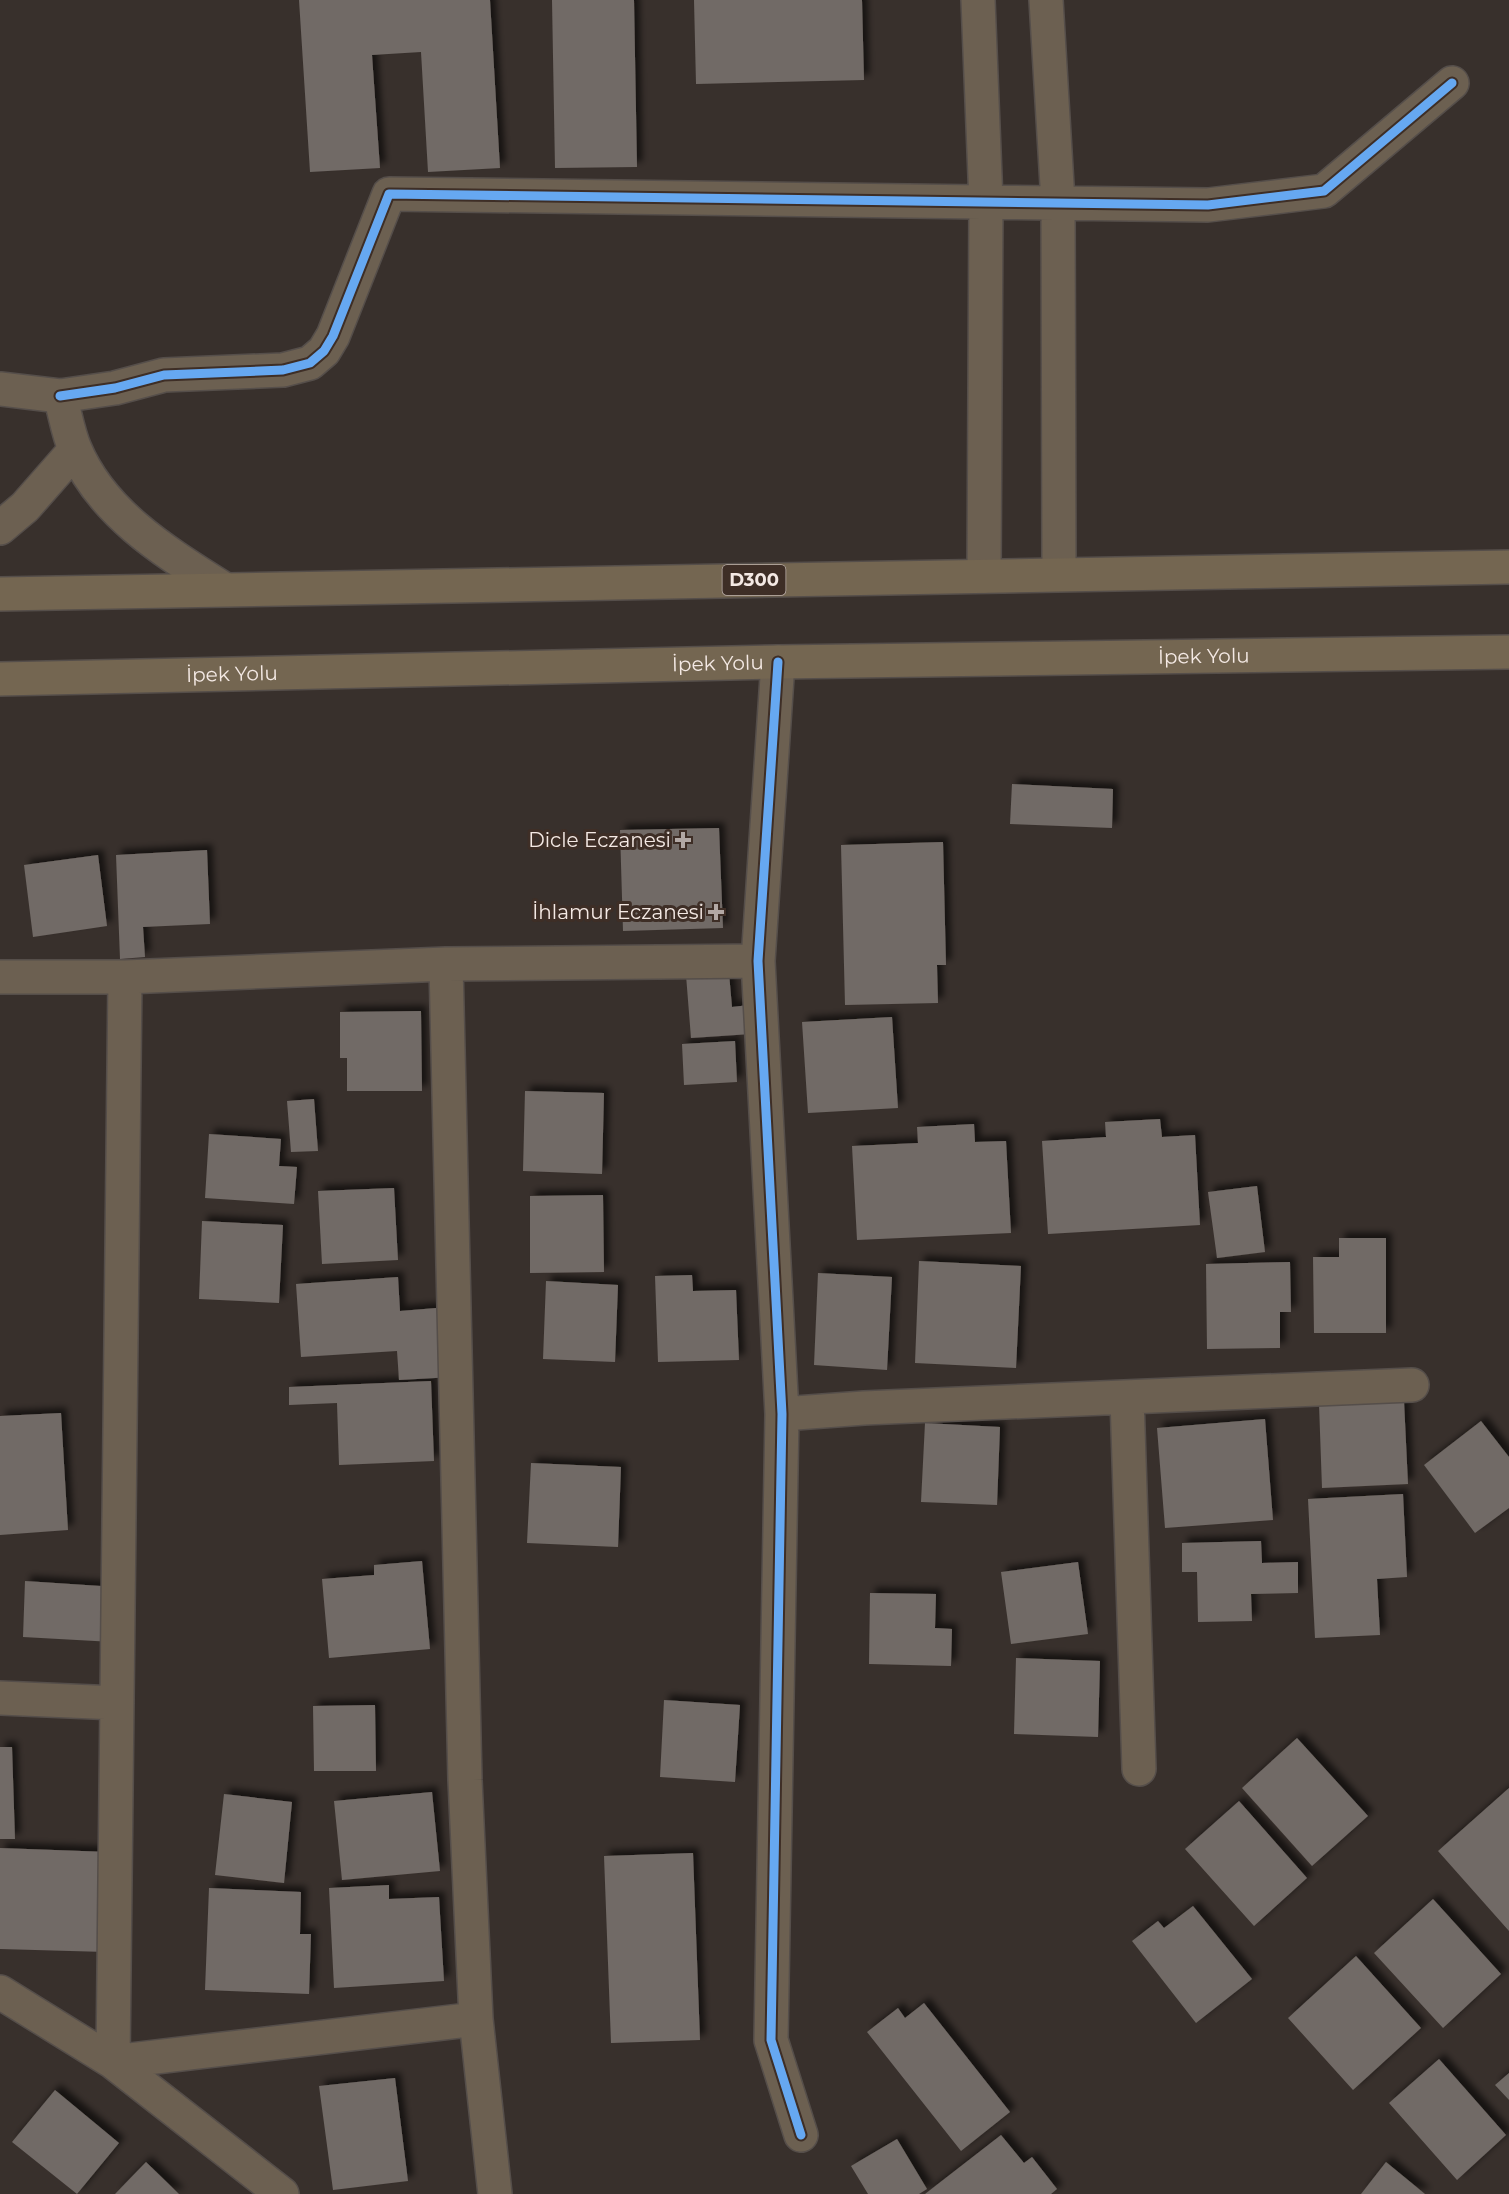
<svg xmlns="http://www.w3.org/2000/svg" width="1509" height="2194" font-family="Montserrat,sans-serif">
	<defs>
		<filter id="shadow"><feDropShadow dx="5.5" dy="-5.5" stdDeviation="3" flood-color="#0009"/></filter>
	</defs>
	<rect width="100%" height="100%" fill="#38302c"/>
	<!-- building -->
	<path fill="#716a66" filter="url(#shadow)" d="M299,0H490L500,168L428,172L421,52L372,55L380,168L310,172Z
		M552,0H634L637,167L555,168Z
		M694,0H862L864,80L696,84Z
		M1012,784L1113,789L1112,828L1010,824Z
		M719,828L723,928L623,931L620,830Z
		M943,842L946,965H937L938,1003L845,1005L841,845Z
		M207,850L210,924L143,927L145,957L120,959L116,855Z
		M98,855L107,926L33,937L24,865Z
		M729,973L732,1007L749,1005L751,1034L691,1038L686,975Z
		M421,1011L422,1091H347V1058H340V1012Z
		M892,1017L898,1108L808,1113L802,1022Z
		M735,1041L737,1082L684,1085L682,1044Z
		M525,1091L604,1093L602,1174L523,1171Z
		M314,1099L318,1151L291,1152L287,1101Z
		M1160,1119L1162,1137L1195,1135L1200,1225L1048,1234L1042,1141L1106,1137L1105,1122Z
		M974,1124L975,1142L1006,1141L1011,1233L857,1240L852,1146L918,1143L917,1127Z
		M209,1134L281,1139L279,1166L297,1167L294,1204L205,1198Z
		M1257,1186L1265,1252L1217,1258L1208,1192Z
		M394,1188L398,1260L322,1264L318,1191Z
		M603,1195L604,1272L530,1273V1196Z
		M202,1221L283,1225L279,1303L199,1299Z
		M1339,1238H1386V1333H1314L1313,1257H1339Z
		M919,1261L1021,1266L1016,1368L915,1363Z
		M1290,1262L1291,1312H1280V1348L1207,1349L1206,1264Z
		M818,1273L892,1277L887,1370L814,1365Z
		M692,1275L693,1291L736,1290L739,1360L658,1362L655,1276Z
		M398,1277L400,1311L448,1307L453,1377L399,1380L397,1351L301,1357L296,1284Z
		M546,1281L618,1285L615,1362L543,1359Z
		M431,1381L434,1461L339,1465L337,1403L289,1405V1387Z
		M1404,1401L1408,1484L1322,1488L1319,1404Z
		M61,1413L68,1530L0,1535V1416Z
		M1265,1419L1273,1520L1165,1528L1157,1428Z
		M1481,1421L1509,1457V1508L1475,1533L1424,1465Z
		M925,1423L1000,1427L997,1505L921,1502Z
		M531,1463L621,1467L618,1547L527,1543Z
		M1403,1494L1407,1577L1377,1579L1380,1635L1315,1638L1308,1499Z
		M1261,1541L1262,1563L1298,1562V1593L1251,1594L1252,1621L1198,1622L1197,1572H1182V1543Z
		M422,1561L430,1649L329,1658L322,1579L374,1575V1565Z
		M1078,1562L1088,1634L1011,1644L1001,1572Z
		M25,1581L116,1587L113,1642L23,1637Z
		M870,1593L936,1594L935,1628L952,1629L951,1666L869,1664Z
		M1016,1658L1100,1661L1098,1737L1014,1734Z
		M664,1700L740,1705L735,1782L660,1777Z
		M375,1705L376,1771H314L313,1706Z
		M1297,1738L1368,1816L1312,1866L1242,1788Z
		M0,1747H12L15,1839H0Z
		M1509,1788V1931L1438,1851Z
		M432,1792L440,1871L342,1880L334,1801Z
		M224,1794L292,1802L284,1883L215,1875Z
		M1239,1801L1307,1878L1254,1926L1185,1849Z
		M0,1848L109,1852L106,1952L0,1949Z
		M693,1853L700,2040L611,2043L604,1856Z
		M389,1885V1899L439,1897L444,1981L334,1988L329,1888Z
		M209,1888L301,1892L300,1934H311L309,1994L205,1990Z
		M1433,1899L1501,1974L1443,2028L1374,1953Z
		M1193,1906L1252,1979L1196,2023L1132,1941L1158,1921L1164,1928Z
		M1356,1956L1421,2028L1353,2090L1288,2018Z
		M924,2003L1010,2112L961,2151L867,2032L898,2008L905,2018Z
		M1439,2059L1506,2135L1457,2180L1389,2103Z
		M1509,2073V2100L1495,2085Z
		M395,2078L408,2181L333,2190L319,2086Z
		M55,2090L119,2143L77,2194L12,2142Z
		M1001,2135L1024,2163L1032,2157L1057,2189L1051,2194H925Z
		M897,2139L927,2189L919,2194H868L851,2166Z
		M146,2162L179,2194H115Z
		M1386,2162L1425,2194H1361Z"/>
	<g fill="none" stroke-linecap="round" stroke-linejoin="round">
		<defs>
			<path id="street" d="M978,0L986,202L984,576
				M1046,0L1058,202L1059,574
				M0,389L60,396C65,413 68,433 75,449C102,514 167,553 224,589
				M60,396L115,388L164,375L283,370L310,363L324,351L333,336L389,194L1208,205L1324,191L1452,83
				M0,528L25,507L75,450
				M778,662L758,961L782,1414L771,2040L801,2135
				M446,964L465,1780L476,2019L495,2194
				M0,977H125L446,964L758,961
				M125,977L113,2062L476,2019
				M1127,1398L1139,1769
				M782,1414L864,1408L1412,1385
				M0,1698L117,1703
				M0,1992L113,2062L282,2194"/>
			<g id="highway">
				<path d="M0,594L1509,567"/>
				<path id="s1" d="M0,679L778,662L1509,652"/>
			</g>
		</defs>
		<!-- street casing -->
		<use href="#street" stroke="#554e4a" stroke-width="36"/>
		<!-- highway casing -->
		<use href="#highway" stroke="#554e4a" stroke-width="36"/>
		<!-- street -->
		<use href="#street" stroke="#6c6051" stroke-width="33"/>
		<!-- highway -->
		<use href="#highway" stroke="#746651" stroke-width="33"/>
		<defs>
			<path id="cycleway" d="M60,396L115,388L164,375L283,370L310,363L324,351L333,336L389,194L1208,205L1324,191L1452,83
				M778,662L758,961L782,1414L771,2040L801,2135"/>
		</defs>
		<!-- cycleway casing -->
		<use href="#cycleway" stroke="#3e2e26" stroke-width="13"/>
		<!-- cycleway -->
		<use href="#cycleway" stroke="#66a8f1" stroke-width="9"/>
	</g>
	<!-- markers -->
	<g fill="#b2a8a4" stroke="#3e2e26" stroke-width="2">
		<path d="M680 831h6v6h6v6h-6v6h-6v-6h-6v-6h6z"/>
		<path d="M713 903h6v6h6v6h-6v6h-6v-6h-6v-6h6z"/>
	</g>
	<g text-anchor="middle" dominant-baseline="central" stroke-width="6" stroke-linejoin="round" paint-order="stroke">
		<!-- shield labels -->
		<rect fill="#3e2e26" stroke="#bdb1ab" stroke-width="1.5" x="722.5" y="565" width="63" height="30" rx="4.5"/>
		<g font-size="18" font-weight="bold" fill="#f4e9e4">
			<text x="754" y="580">D300</text>
		</g>
		<!-- street labels -->
		<g font-size="20" fill="#f4e9e4" stroke="#3e2e26">
			<text stroke="none"><textPath href="#s1" startOffset="1204">İpek Yolu</textPath></text>
			<text stroke="none"><textPath href="#s1" startOffset="718">İpek Yolu</textPath></text>
			<text stroke="none"><textPath href="#s1" startOffset="232">İpek Yolu</textPath></text>
		</g>
		<!-- poi labels -->
		<g font-size="20" fill="#f4e9e4" stroke="#3e2e26" text-anchor="end">
			<text x="671" y="840">Dicle Eczanesi</text>
			<text x="704" y="912">İhlamur Eczanesi</text>
		</g>
	</g>
</svg>
